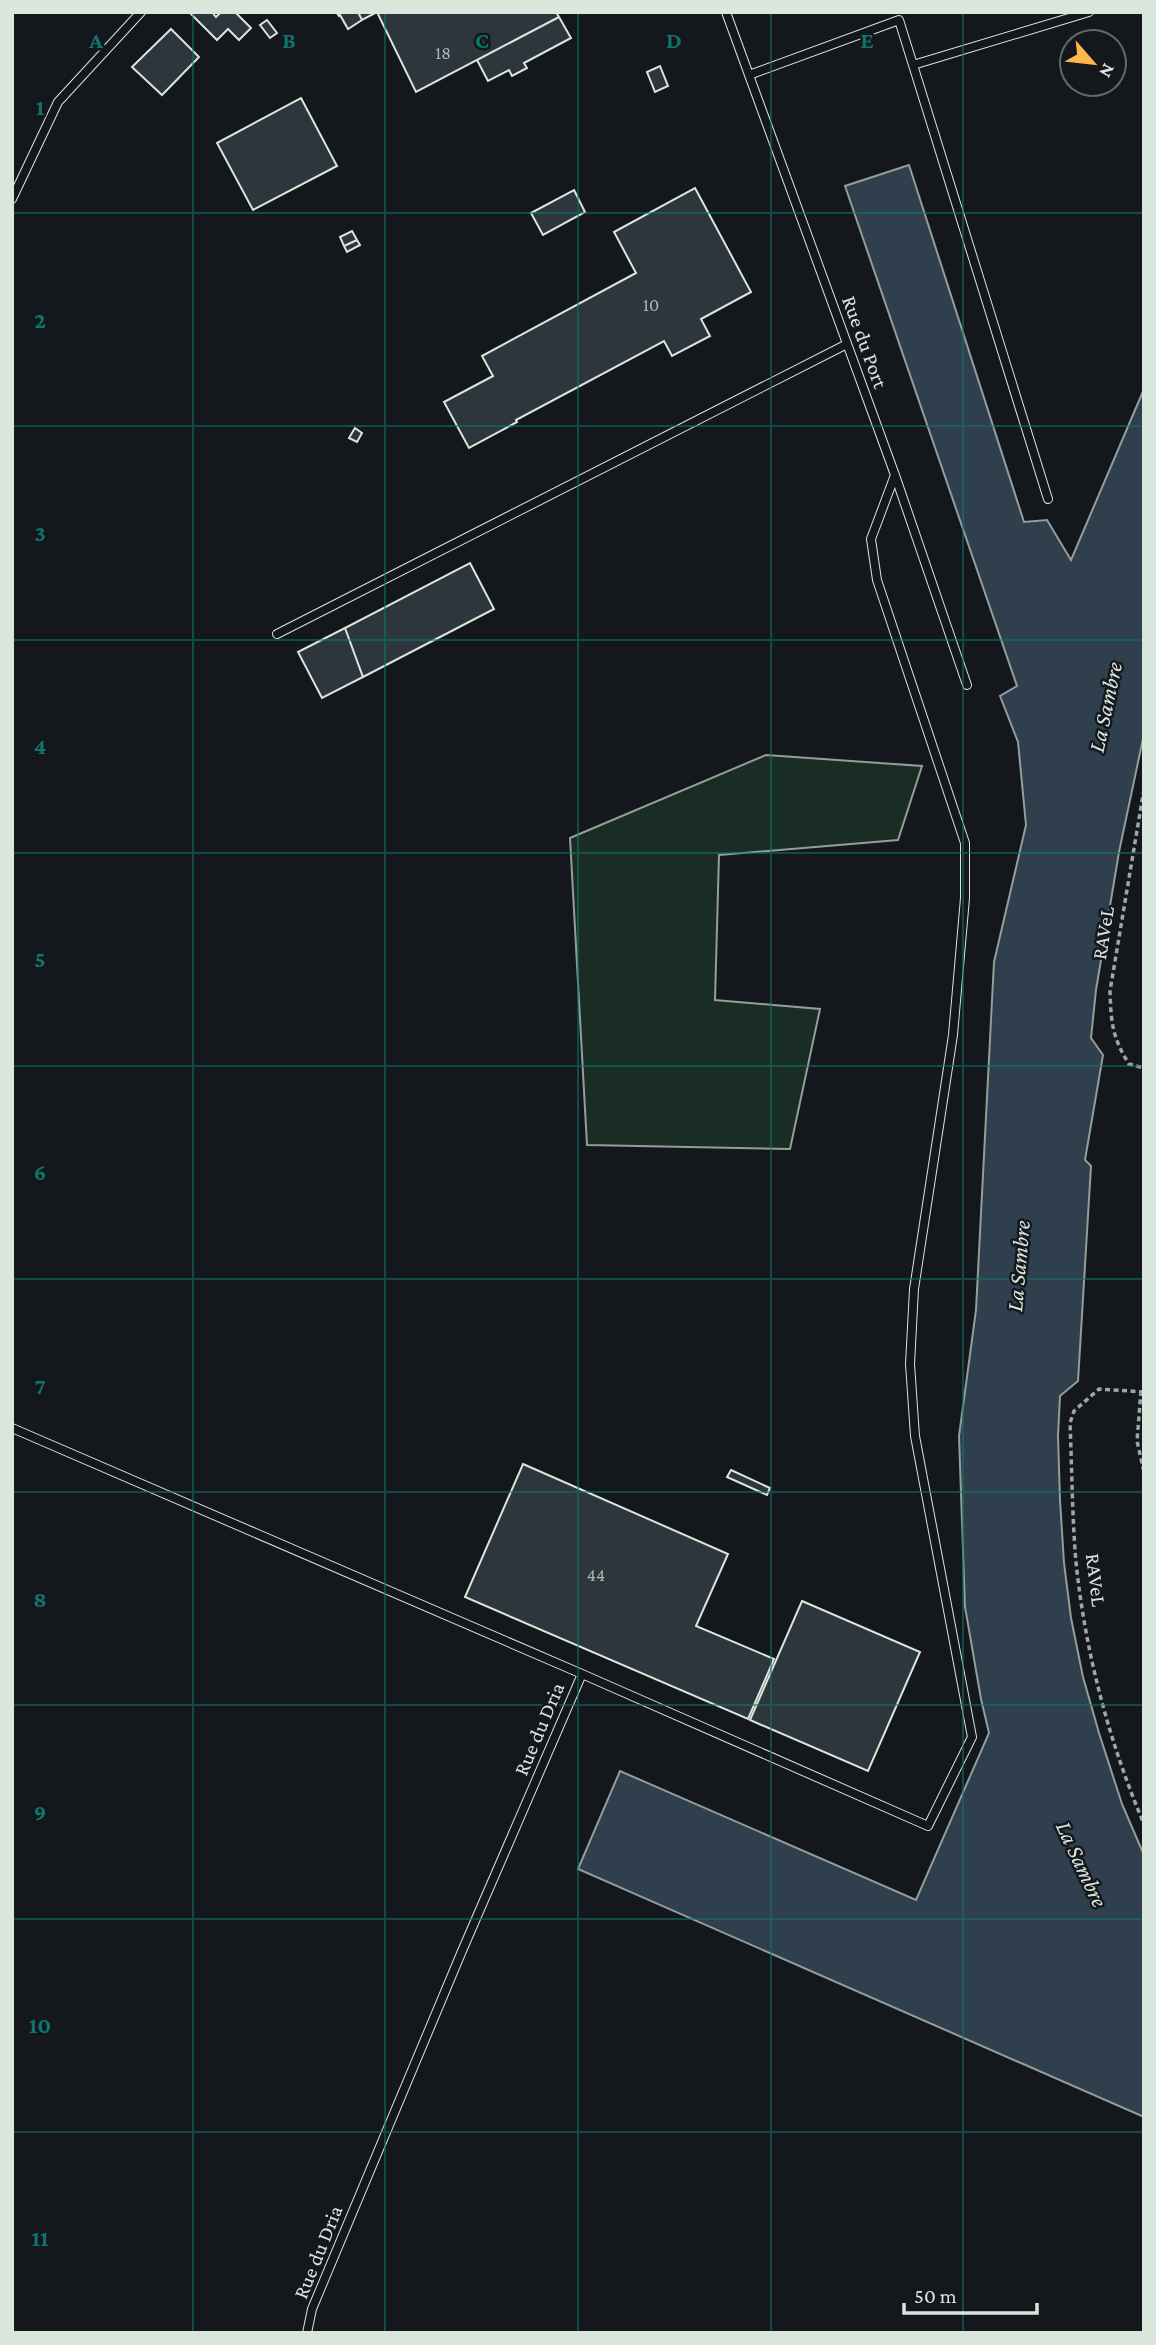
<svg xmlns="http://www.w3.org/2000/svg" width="1156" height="2345" font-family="'Crimson Pro',serif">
	<rect width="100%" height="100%" fill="#14181c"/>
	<!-- green -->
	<path fill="#1a2d24" stroke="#939e99" stroke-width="2" d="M766,755L922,766L898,840L719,855L715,1000L820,1009L790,1149L587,1145L570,838Z"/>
	<!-- water -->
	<path fill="#2f3f4d" stroke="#939e99" stroke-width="2" d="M909,165L1024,522L1047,520L1071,560L1144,389V734L1119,852L1096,990L1091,1038L1103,1055L1085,1160L1091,1166L1078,1381L1060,1396L1058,1436L1060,1500L1064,1563L1071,1618L1083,1677L1099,1733L1122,1804L1144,1855V2117L578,1869L620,1771L916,1900L989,1733L981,1699L965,1607L959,1436L976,1310L994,962L1026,825L1018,742L1000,696L1017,686L845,186Z"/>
	<!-- building -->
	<path fill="#2c363c" stroke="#d8e6dc" stroke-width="2" d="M189,12H212L216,17L221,12H235L251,28L239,40L228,29L217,40Z
		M336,12H358L362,20L348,29L340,15L339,16Z
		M358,12H556L559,17L416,92L377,12L362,20Z
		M559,17L571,38L524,63L527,68L512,76L509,70L488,81L477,60Z
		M267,20L277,33L270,38L260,25Z
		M171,29L199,57L162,95L132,67Z
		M660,66L668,86L655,92L647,72Z
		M301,98L337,166L253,210L217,143Z
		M695,188L751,292L701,319L710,336L672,356L664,341L516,420L517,422L469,448L444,402L493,376L482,356L636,273L614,232Z
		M574,190L585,212L543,235L531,213Z
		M352,231L357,240L344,246L340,237Z
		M357,240L360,245L347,252L344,246Z
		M355,428L362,433L357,442L349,438Z
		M470,563L494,609L363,677L345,628Z
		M345,628L363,677L322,698L298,652Z
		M523,1464L728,1554L696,1626L774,1659L748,1719L465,1597Z
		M731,1470L770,1488L767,1495L727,1477Z
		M802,1601L920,1652L868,1771L750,1720Z"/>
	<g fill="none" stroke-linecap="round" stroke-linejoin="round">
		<defs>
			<path id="lane" d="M726,12L895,475L967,685
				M913,65L1048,499
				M749,75L899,20L913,65L1089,12
				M12,199L58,102L141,12
				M277,634L847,344
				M12,1428L582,1674L462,1951L312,2309L307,2333
				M582,1674L928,1826L972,1737L915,1436L910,1364L914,1289L953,1035L965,898V843L877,580L871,539L895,475"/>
		</defs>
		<!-- lane casing -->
		<use href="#lane" stroke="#d8e6dc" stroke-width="10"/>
		<!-- path -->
		<path stroke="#9da8a2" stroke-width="3.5" stroke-dasharray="5 3.5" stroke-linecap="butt" d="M1144,789L1110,991C1111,1022 1112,1037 1129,1064L1144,1068
			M1141,1391L1137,1441L1144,1472
			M1144,1392L1099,1389L1074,1411L1070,1423C1072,1469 1072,1516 1076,1562C1085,1651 1109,1742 1144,1824"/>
		<!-- lane -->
		<use href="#lane" stroke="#14181c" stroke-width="8"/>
		<!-- fence -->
		<path stroke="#d8e6dc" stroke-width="2" stroke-dasharray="9 3.5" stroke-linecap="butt" d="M1144,1034V1035"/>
	</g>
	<!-- grid -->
	<path fill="none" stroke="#0f766e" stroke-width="2" stroke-opacity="0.55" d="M193,12V2333M385,12V2333M578,12V2333M771,12V2333M963,12V2333M12,213H1144M12,426H1144M12,640H1144M12,853H1144M12,1066H1144M12,1279H1144M12,1492H1144M12,1705H1144M12,1919H1144M12,2132H1144"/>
	<g text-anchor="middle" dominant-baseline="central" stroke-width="5" stroke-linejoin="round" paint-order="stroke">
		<!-- number labels -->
		<g font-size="18" fill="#adbab4">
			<text x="443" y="53">18</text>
			<text x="651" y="305">10</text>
			<text x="596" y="1575">44</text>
		</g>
		<!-- street labels -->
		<g font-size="21" fill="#d8e6dc" stroke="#14181c">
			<text transform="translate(865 342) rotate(70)">Rue du Port</text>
			<text transform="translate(1103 933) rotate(-81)">RAVeL</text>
			<text transform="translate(1096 1580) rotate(83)">RAVeL</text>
			<text transform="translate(539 1729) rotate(-67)">Rue du Dria</text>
			<text transform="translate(318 2252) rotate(-68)">Rue du Dria</text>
		</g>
		<!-- water labels -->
		<g font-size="23" font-style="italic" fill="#d8e6dc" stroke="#14181c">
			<text transform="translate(1105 707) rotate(-78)">La Sambre</text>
			<text transform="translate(1018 1266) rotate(-85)">La Sambre</text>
			<text transform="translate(1082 1864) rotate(65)">La Sambre</text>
		</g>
	</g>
	<g font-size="23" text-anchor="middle" font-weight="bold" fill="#0f766e" stroke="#14181c" stroke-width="5" stroke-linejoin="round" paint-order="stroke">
		<text x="96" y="48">A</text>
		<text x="289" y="48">B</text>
		<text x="482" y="48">C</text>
		<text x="674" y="48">D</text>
		<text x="867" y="48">E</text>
		<text x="40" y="115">1</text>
		<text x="40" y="328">2</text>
		<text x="40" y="541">3</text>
		<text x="40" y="754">4</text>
		<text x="40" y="967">5</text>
		<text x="40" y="1180">6</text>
		<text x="40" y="1394">7</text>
		<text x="40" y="1607">8</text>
		<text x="40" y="1820">9</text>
		<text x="40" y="2033">10</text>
		<text x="40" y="2246">11</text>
	</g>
	<!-- border -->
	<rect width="1156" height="2345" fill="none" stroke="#d8e6dc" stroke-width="28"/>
	<!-- north arrow -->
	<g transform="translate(1093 63) rotate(118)"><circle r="33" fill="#14181c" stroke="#626a69" stroke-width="2"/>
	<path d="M0-5L12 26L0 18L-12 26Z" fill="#ffb74d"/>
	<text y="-10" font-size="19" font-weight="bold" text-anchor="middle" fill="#d8e6dc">N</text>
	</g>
	<!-- scale -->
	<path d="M904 2303v10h133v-10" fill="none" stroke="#d8e6dc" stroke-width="3.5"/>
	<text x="914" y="2303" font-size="21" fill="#d8e6dc" stroke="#14181c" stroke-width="5" paint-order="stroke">50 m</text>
</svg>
